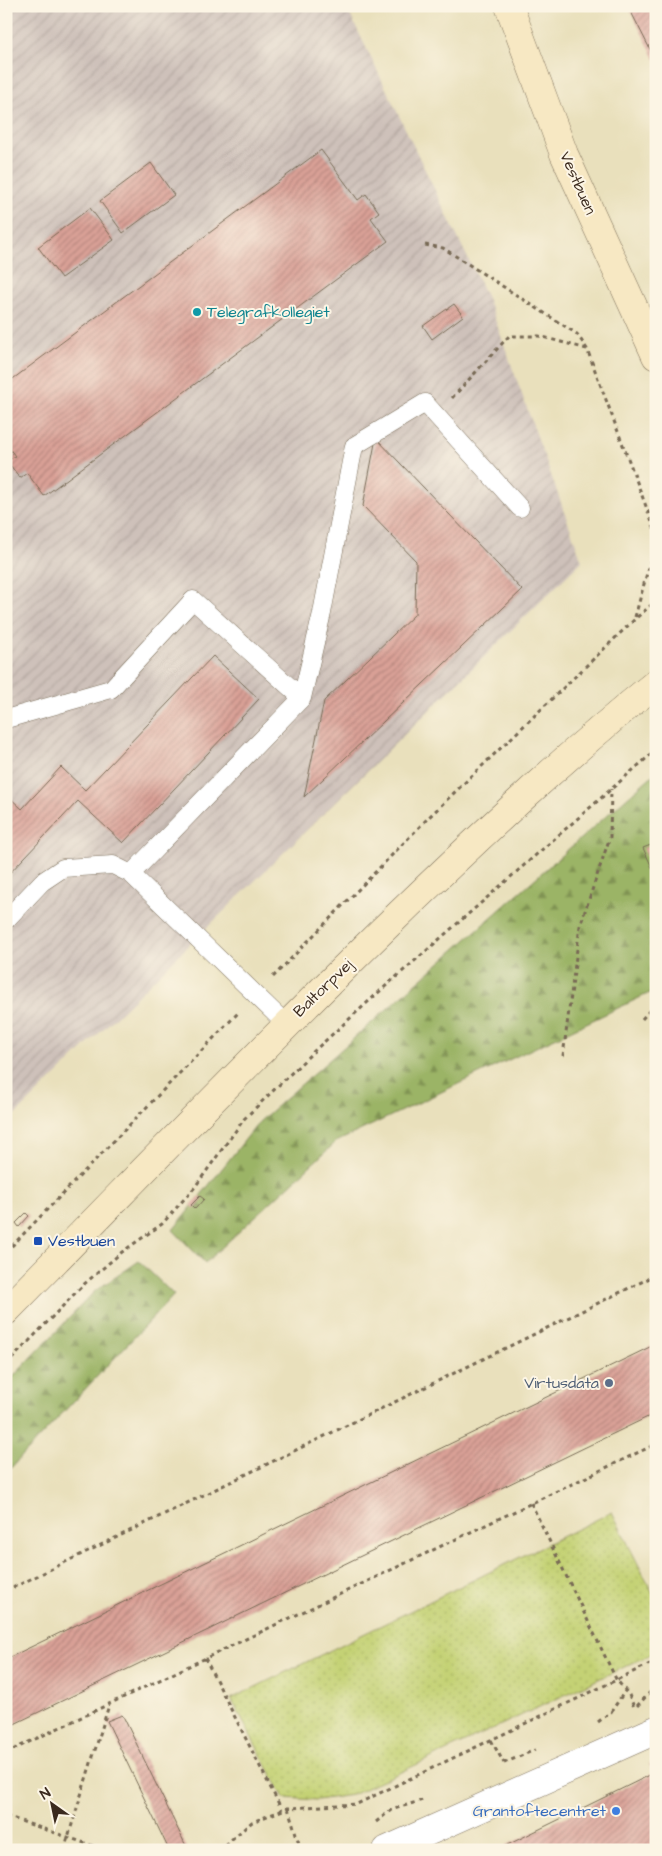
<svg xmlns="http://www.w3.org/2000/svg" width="662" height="1856" font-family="'Architects Daughter',sans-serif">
	<defs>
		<pattern id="industrial-furrows" width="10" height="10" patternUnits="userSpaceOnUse" patternTransform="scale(1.25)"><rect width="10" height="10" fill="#cec1ba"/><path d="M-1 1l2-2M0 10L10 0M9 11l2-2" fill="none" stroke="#b2a69f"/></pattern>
		<pattern id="grass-dots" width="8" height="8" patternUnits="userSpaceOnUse" patternTransform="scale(1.25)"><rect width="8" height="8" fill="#c4d274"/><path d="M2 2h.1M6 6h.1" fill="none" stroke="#a9b464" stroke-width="1.8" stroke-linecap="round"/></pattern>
		<pattern id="forest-firs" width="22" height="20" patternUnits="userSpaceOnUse" patternTransform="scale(1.25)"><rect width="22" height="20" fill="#9bb466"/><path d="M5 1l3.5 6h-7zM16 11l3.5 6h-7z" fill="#809353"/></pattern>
		<pattern id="building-hatch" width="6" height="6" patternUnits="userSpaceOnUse" patternTransform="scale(1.25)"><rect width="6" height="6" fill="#daa197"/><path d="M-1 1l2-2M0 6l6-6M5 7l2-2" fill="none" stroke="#b2837b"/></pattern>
	</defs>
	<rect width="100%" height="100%" fill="#fcf5e5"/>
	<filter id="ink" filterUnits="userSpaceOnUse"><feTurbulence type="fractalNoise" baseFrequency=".02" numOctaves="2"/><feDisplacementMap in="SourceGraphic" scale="10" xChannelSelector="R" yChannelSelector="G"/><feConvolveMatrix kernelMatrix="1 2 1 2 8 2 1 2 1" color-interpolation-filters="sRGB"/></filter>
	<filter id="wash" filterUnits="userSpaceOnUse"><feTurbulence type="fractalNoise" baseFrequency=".0096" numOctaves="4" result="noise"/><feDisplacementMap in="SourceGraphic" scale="20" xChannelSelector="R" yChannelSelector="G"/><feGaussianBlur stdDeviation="1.12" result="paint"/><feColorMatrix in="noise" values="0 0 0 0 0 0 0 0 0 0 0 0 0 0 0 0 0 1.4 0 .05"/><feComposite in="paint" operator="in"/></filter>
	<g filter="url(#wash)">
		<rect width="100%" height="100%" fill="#e9e0bc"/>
		<!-- industrial -->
		<path fill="url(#industrial-furrows)" d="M6,6H346L488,300L582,561L6,1124Z"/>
		<!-- grass -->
		<path fill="url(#grass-dots)" stroke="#807e49" d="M612,1512L656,1600V1652L352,1795L317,1800L284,1798L231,1699Z"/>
		<!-- forest -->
		<path fill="url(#forest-firs)" stroke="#6b6f42" d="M656,772V990L336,1142L205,1263L173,1230L260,1121Z
			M139,1261L174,1295L6,1473V1384L95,1291Z"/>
		<g id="blocks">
			<!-- building -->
			<path fill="url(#building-hatch)" d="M628,6H656V61Z
				M321,150L358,200L366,194L379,212L371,218L388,241L44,496L27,473L20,478L7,461L15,456L6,444V384Z
				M151,163L174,195L123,233L100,201Z
				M90,208L114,240L61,278L38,247Z
				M454,304L463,316L432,339L423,326Z
				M376,438L522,590L304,797L324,701L415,614L416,561L363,506Z
				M213,656L259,699L123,843L78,801L6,877V794L22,809L61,767L85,790Z
				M656,843V876L643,848Z
				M200,1196L204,1199L195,1209L191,1205Z
				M26,1213L29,1216L19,1227L16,1223Z
				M656,1344V1413L6,1728V1659Z
				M122,1715L123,1716L188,1850H169L107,1721Z
				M656,1761V1850H497L654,1773L649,1764Z"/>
		</g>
	</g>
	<g filter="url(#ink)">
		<use href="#blocks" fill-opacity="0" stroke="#786a55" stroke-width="1"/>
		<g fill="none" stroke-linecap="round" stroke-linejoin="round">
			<defs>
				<path id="lane" d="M6,719L111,689L193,600L302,698
					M131,874L302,698L322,613L354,446L425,403L520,508
					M6,920L42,882L63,868L113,865L131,874L286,1024"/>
				<path id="street" d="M387,1850L656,1730"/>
				<path id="secondary" d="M509,6L564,154L656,356
					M6,1311C135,1180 261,1048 393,920C478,838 564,757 656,683"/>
			</defs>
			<!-- lane casing -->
			<use href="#lane" stroke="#786a55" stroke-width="19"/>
			<!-- street casing -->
			<use href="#street" stroke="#786a55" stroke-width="29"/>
			<!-- secondary casing -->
			<use href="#secondary" stroke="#786a55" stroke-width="29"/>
			<!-- path -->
			<path stroke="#786a55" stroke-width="3" stroke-dasharray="4 4" stroke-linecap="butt" d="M425,245L443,248L577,334L587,349L656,533
				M452,398L509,336H539L587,349
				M635,617L656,540
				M273,977L429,817L635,619L656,601
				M642,1019L656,1003
				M652,1039L656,1036
				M563,1056L580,926L610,837L611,789
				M6,1252L239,1012
				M6,1365L83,1285L122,1252L162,1224L195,1187L244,1119L314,1051L379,992L656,750
				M531,1503L616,1679L629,1695L634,1707
				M6,1591L656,1275
				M205,1658L282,1810
				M637,1706L656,1686
				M598,1722L611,1712L625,1691
				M491,1740L504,1763
				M6,1753L656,1444
				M504,1763L535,1750
				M288,1808L301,1850
				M6,1816L105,1850
				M376,1822L391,1810L426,1799
				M64,1850L109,1705
				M219,1850L252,1822L288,1808L357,1804L656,1661"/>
			<!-- lane -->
			<use href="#lane" stroke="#fff" stroke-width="18"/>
			<!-- street -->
			<use href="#street" stroke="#fff" stroke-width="28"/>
			<!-- secondary -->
			<use href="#secondary" stroke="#f7e8c3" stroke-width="28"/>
		</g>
	</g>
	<!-- markers -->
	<circle fill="#0f9aa8" stroke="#fcf5e5" stroke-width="2" cx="197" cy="312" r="5"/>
	<rect fill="#1a4fb4" stroke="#fcf5e5" stroke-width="2" x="33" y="1236" width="10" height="10" rx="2.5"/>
	<circle fill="#5c6f8a" stroke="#fcf5e5" stroke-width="2" cx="609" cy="1383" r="5"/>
	<circle fill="#3f7fe0" stroke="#fcf5e5" stroke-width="2" cx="616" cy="1811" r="5"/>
	<g text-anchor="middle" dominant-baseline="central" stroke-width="4" stroke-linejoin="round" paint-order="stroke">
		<!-- street labels -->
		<g font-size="16" fill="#3b2a1e" stroke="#fcf5e5">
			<text transform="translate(578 183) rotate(66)">Vestbuen</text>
			<text transform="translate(323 988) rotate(-44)">Baltorpvej</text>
		</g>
		<!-- culture labels -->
		<g font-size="16" fill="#0d838f" stroke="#fcf5e5" text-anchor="start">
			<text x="207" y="312">Telegrafkollegiet</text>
		</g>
		<!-- transit labels -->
		<g font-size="16" fill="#164399" stroke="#fcf5e5" text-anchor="start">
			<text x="48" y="1241">Vestbuen</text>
		</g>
		<!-- service labels -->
		<g font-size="16" fill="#4e5e75" stroke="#fcf5e5" text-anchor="end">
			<text x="599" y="1383">Virtusdata</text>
		</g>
		<!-- shop labels -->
		<g font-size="16" fill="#366cbe" stroke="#fcf5e5" text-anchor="end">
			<text x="606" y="1811">Grantoftecentret</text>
		</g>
	</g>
	<!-- margin -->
	<rect width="662" height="1856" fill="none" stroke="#fcf5e5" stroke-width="25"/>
	<!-- north arrow -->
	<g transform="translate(52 1804) rotate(327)" stroke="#fcf5e5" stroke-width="4" paint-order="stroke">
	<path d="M0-4L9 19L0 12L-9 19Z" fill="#3b2a1e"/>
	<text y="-8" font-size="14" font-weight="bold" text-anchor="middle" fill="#3b2a1e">N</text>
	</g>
</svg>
